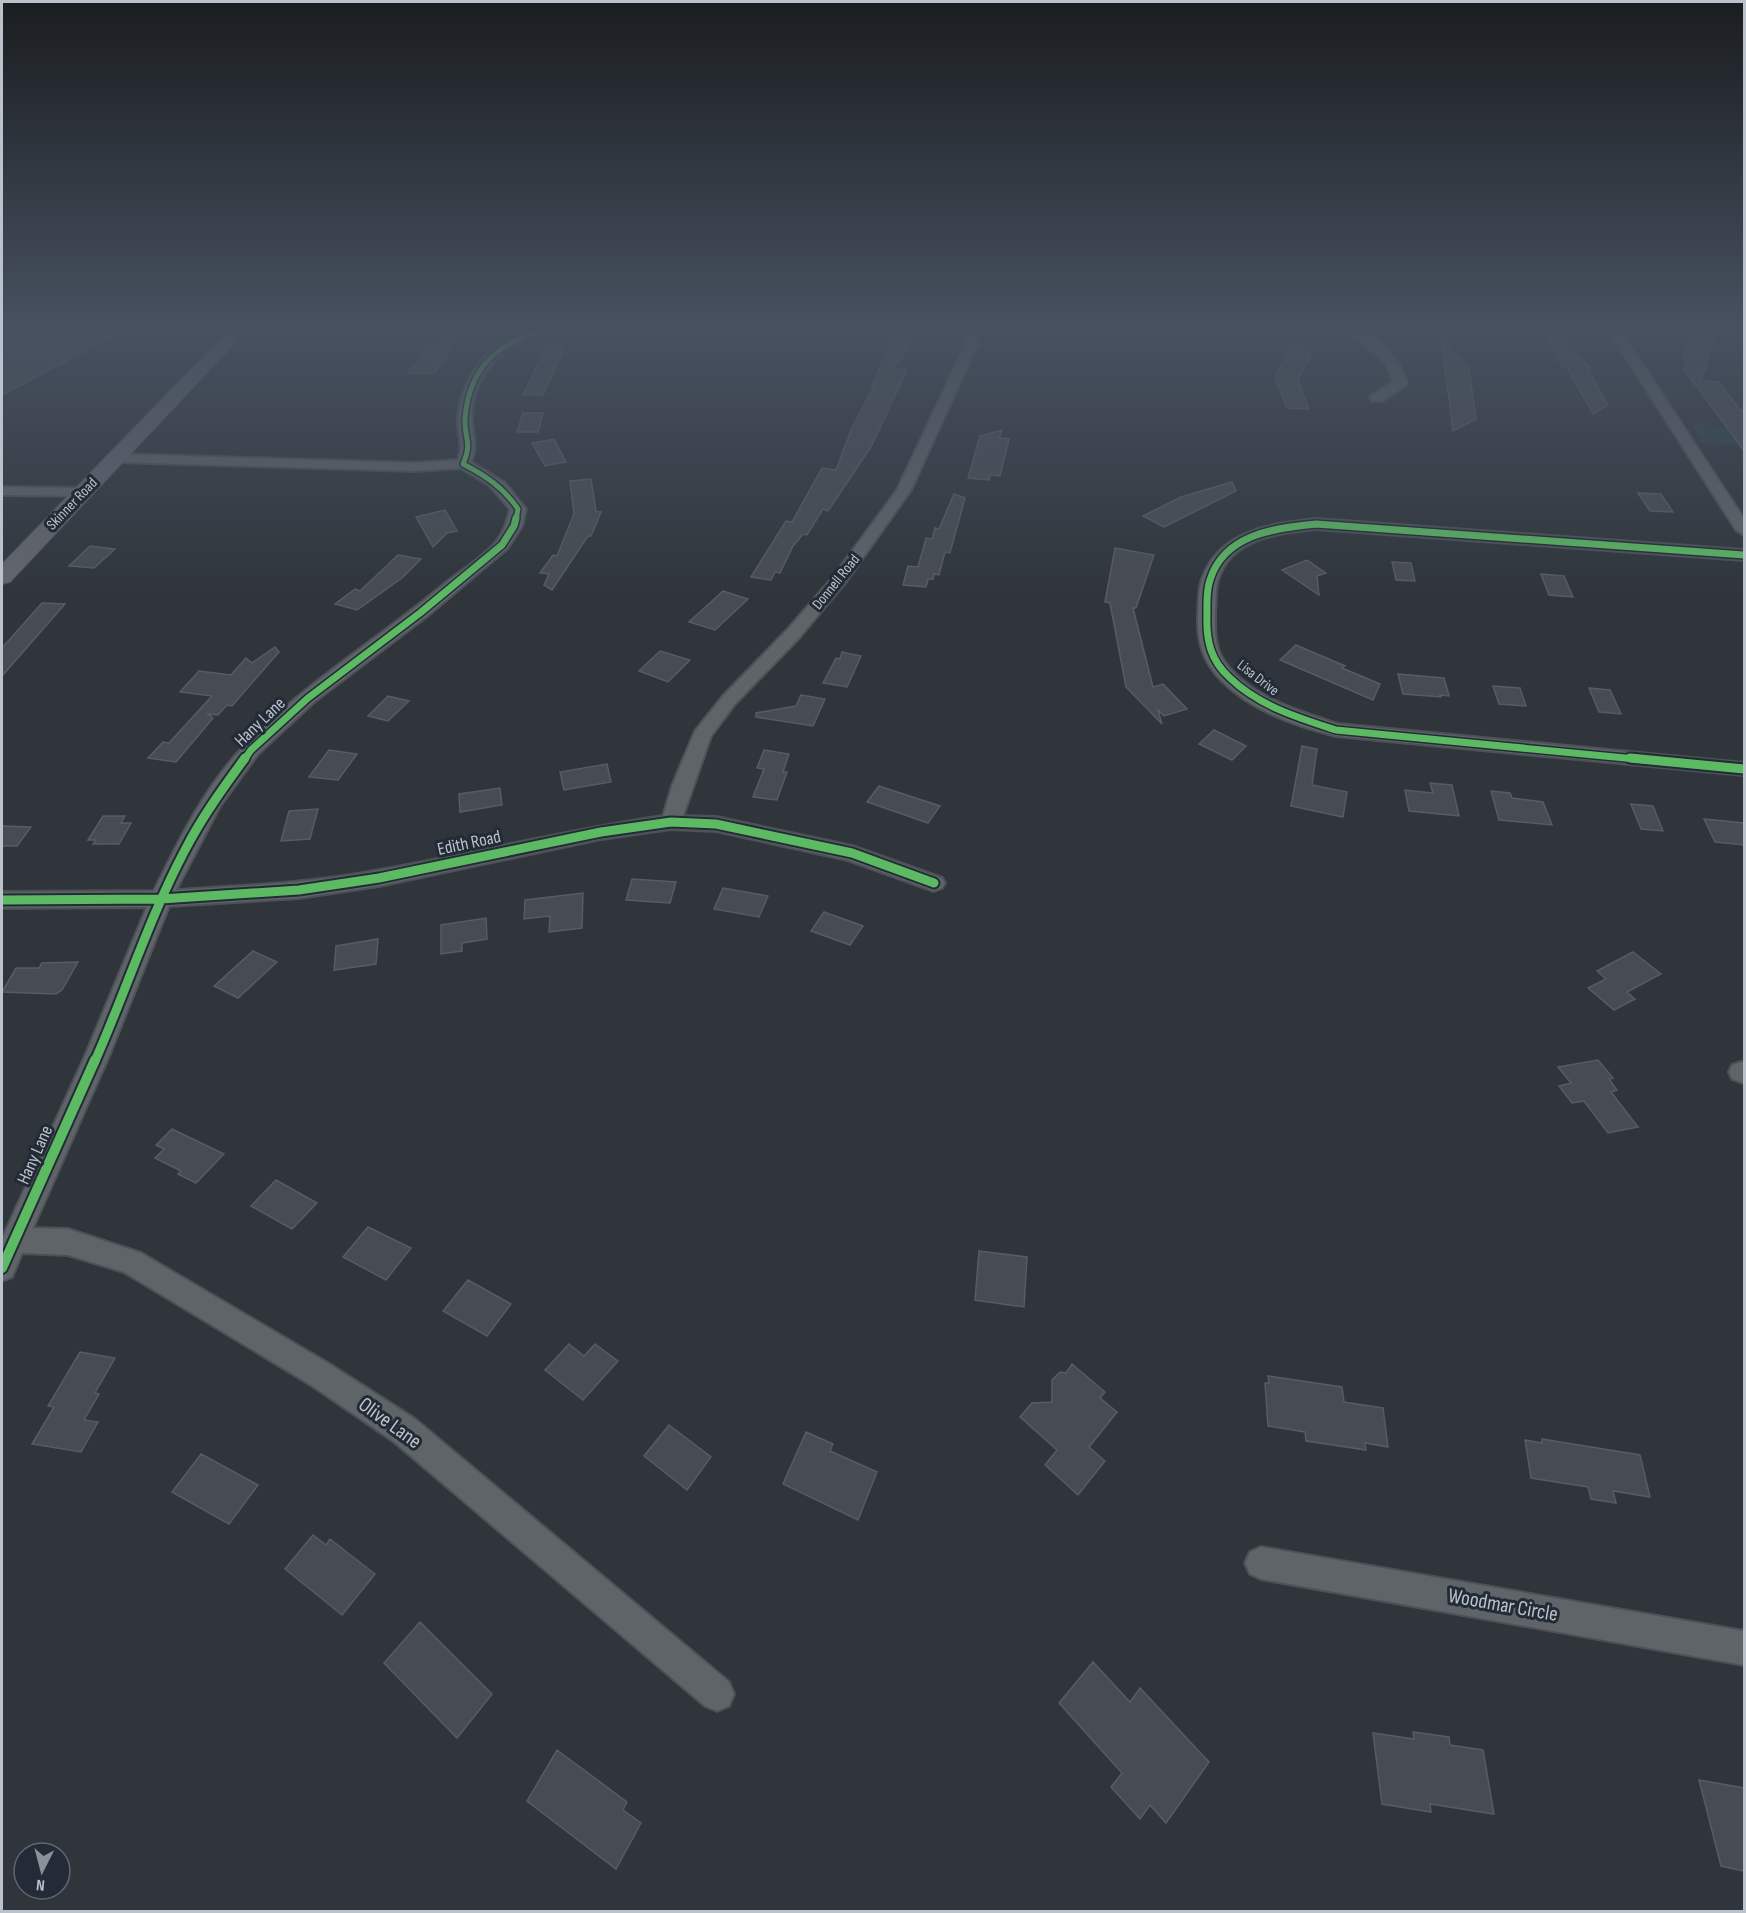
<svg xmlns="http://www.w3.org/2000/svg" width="1746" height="1913" font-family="'Sofia Sans Condensed',sans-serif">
	<rect width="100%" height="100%" fill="#2f353b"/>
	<!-- green -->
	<path fill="#2c4142" d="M1691,424L1744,428V445L1702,443Z"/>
	<!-- building -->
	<path fill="#474c52" stroke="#575c63" stroke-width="1.5" d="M2,327H131L2,395Z
		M460,327H467L434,374L408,373L425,350Z
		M1542,327H1551L1591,368H1587L1608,405L1593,414L1566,366H1562Z
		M894,336L915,339L893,369L907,370L871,447L828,511L823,509L807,535L803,534L793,546L780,573L775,572L771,580L751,577L786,521L792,522L822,468L836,470L851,430L874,386H872Z
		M1441,337L1469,368L1476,419L1453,431Z
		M1715,337L1701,381L1719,382L1740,410L1744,411V451L1684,369L1687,359L1682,358L1686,342Z
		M550,340L565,347L543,395H523Z
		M1294,342L1311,356L1298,380L1309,409L1287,408L1275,377Z
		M523,413H543L538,432H517Z
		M1002,430L999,438L1009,439L1000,476L990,475L989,480L968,478L980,436Z
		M554,439L566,462L545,466L532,443Z
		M591,479L596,511L601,512L591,536H588L552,590L544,585L549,574L540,573L553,555L557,556L574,514L570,481Z
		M1232,482L1236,491L1164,527L1143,516L1181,497Z
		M1638,493L1661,494L1673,512L1650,511Z
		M954,494L965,498L950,553L945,552L939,575L934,574L933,579H928L926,587L903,585L908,566L918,567L926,538L932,539L935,528L939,529Z
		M445,510L457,531L447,533L433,547L416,517Z
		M90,546L115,549L94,568L69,566Z
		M1115,548L1154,555L1136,608H1133L1153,687L1163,684L1187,709L1164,716L1158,710L1162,724L1126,687L1110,603L1105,602Z
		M398,555L421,559L402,578L357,610L335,604L355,589L360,591Z
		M1307,560L1326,573L1317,576L1319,595L1282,570Z
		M1392,562L1411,563L1415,581L1396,580Z
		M1541,574L1564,576L1573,597L1549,595Z
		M723,591L748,599L715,630L689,622Z
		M42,603L65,604L2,676V648Z
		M1296,645L1345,666L1342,668L1380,684L1373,700L1280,660Z
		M275,647L279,652L232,706L227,705L218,715L208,714L213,718L176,762L148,758L163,742L169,743L212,696L180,692L199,671L231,675L246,658L252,663Z
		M660,651L690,660L668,682L639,671Z
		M842,652L861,656L847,687L823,683L836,658L840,659Z
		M1398,674L1444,678L1449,696L1440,695L1441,697L1403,694Z
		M1493,686L1520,688L1526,706L1499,704Z
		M1589,688L1610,690L1621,714L1599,712Z
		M801,695L825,699L813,726L756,717V713L796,706Z
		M388,696L409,701L388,721L368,716Z
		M1214,730L1246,746L1232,760L1199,744Z
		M1302,746L1317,749L1312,785L1347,792L1343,817L1291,806Z
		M329,750L357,754L338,780L309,777Z
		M764,750L789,754L783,772H787L777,800L753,797L764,769L757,768Z
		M607,764L611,782L564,790L560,772Z
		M1430,783L1452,785L1459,816L1409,811L1405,790L1433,793Z
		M879,786L940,806L928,823L867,802Z
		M500,788L502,805L460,812L459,794Z
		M1491,791L1510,793L1512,798L1543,802L1552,825L1499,820Z
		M1631,804L1653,806L1663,831L1641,829Z
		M318,809L310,839L281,841L289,811Z
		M103,816H125L121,823H131L119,844H93L96,840H88Z
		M1704,819L1744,823V845L1715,842Z
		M2,826L31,827L17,846H2Z
		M632,879L676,882L670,903L626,900Z
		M723,888L768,896L759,917L714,909Z
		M583,893L582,928L549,932L550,916L524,919L525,900Z
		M824,912L863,926L850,945L811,931Z
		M486,918L487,939L462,943V951L441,954V925Z
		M378,939L376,964L334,970L336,946Z
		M253,951L277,962L238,998L214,986Z
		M1633,952L1661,974L1627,992L1635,999L1614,1010L1588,988L1606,979L1597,971Z
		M78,962L62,990L56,994L2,992L16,968H39L42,963Z
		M1598,1060L1613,1078L1609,1079L1617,1090L1611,1092L1638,1127L1608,1133L1584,1101L1572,1103L1559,1086L1571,1083L1558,1067Z
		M172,1129L224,1154L196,1183L178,1174L181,1171L155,1158L164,1149L156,1145Z
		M276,1180L317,1203L292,1229L251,1206Z
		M368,1227L411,1248L386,1280L343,1257Z
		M979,1251L1027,1257L1024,1307L975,1300Z
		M468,1280L511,1304L487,1336L443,1311Z
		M569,1344L584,1356L595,1344L618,1361L583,1400L545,1370Z
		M80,1352L115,1358L95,1393L99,1394L84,1420L98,1422L81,1452L32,1444L54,1407L48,1406Z
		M1072,1364L1105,1392L1100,1398L1117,1412L1089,1447L1105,1461L1078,1495L1045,1465L1057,1450L1020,1417L1032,1403L1052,1402V1380L1060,1372L1066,1373Z
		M1268,1376L1342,1387L1344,1402L1383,1408L1388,1447L1365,1443L1366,1450L1306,1441L1305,1432L1268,1426L1265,1383H1269Z
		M669,1425L711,1457L687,1490L644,1456Z
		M806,1432L833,1444L830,1451L877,1472L858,1520L783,1484Z
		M1542,1439L1640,1455L1650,1497L1613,1491L1616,1503L1591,1499L1588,1487L1531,1478L1525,1440L1542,1443Z
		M201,1454L258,1485L229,1524L172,1492Z
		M313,1535L326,1545L330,1539L375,1574L342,1615L285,1569Z
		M420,1622L492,1694L457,1738L384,1663Z
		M1093,1662L1130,1702L1140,1688L1209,1762L1166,1823L1150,1805L1140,1819L1111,1787L1122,1773L1059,1703Z
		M1413,1732L1449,1737L1450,1745L1483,1750L1494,1814L1430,1804L1431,1812L1382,1804L1373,1733L1414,1739Z
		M557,1750L627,1802L623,1810L641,1823L616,1869L527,1801Z
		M1699,1780L1744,1788V1871L1721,1866Z"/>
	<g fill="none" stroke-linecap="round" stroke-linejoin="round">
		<defs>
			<path id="street" d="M538,327H564L562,330C550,333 538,334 527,339C493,352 470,386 472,422C473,438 478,446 471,462L505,483L526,509L522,526L508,548L426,617L314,702L258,754L220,806L176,890C244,886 313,883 380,870C475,853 568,830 663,816L672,786L695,731L723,696L787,630L833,577L897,490L966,343L956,327H968L978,343L911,490L845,583L799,638L735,704L711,736L683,816L716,817L852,846L942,878L945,883L942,888L934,891L848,860L716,831L671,829L601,839L379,886L299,898L169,906L109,1056L33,1228L68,1229L141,1253L331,1365L415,1419L729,1682L734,1694L729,1706L717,1711L705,1706L393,1441L311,1385L124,1272L68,1255L22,1253L12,1277L2,1281V1239L85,1056L147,907L2,908V892L154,891C179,840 205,786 245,745C304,684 378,639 443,585C460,571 482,558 496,542C504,532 507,521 510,509L489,485L461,468L415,471L118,462L111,458L118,454L415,463L458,460C464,444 457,435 458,419C462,371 493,339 538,327Z
				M1340,327C1344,327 1351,326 1355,327C1378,334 1401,361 1407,383L1405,386L1382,401H1372L1370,398L1372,395L1393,382C1385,348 1360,349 1340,327Z
				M1603,327H1617L1621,331L1744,519V535L1736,530L1610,333Z
				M2,487L85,488L92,492L85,496L2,495Z
				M1316,519L1744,550V560L1316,529C1279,533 1230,538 1218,580C1215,590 1216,602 1215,612C1215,628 1214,647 1224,661C1249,697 1298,711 1338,724L1744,763V775L1336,736C1296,726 1252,711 1222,681C1203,662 1197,642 1198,615C1199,603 1198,590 1202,579C1219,530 1271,524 1316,519Z
				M1741,1062L1744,1063V1083L1732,1079L1729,1072L1732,1065Z
				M1261,1547L1744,1631V1665L1261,1579L1250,1574L1245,1563L1250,1552Z"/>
			<path id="secondary" d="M232,327H250L10,582L2,584V564Z"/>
		</defs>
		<!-- street casing -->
		<use href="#street" stroke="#4c5156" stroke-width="4"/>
		<!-- secondary casing -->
		<use href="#secondary" stroke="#4c5156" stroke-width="2"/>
		<!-- street -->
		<use href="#street" fill="#5f6469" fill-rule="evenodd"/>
		<!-- secondary -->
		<use href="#secondary" fill="#63676e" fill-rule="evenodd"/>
		<defs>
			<path id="cycleway-far3" d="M516,519L518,509C503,487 486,476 463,464C473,441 464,439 465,419C469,361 506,337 558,327"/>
			<path id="cycleway-far2" d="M244,760L251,750L308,698L420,613L502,545L514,526L516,518
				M1646,760L1336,730C1299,718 1259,706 1230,678C1211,661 1206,641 1207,616C1207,605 1206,591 1210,580C1224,534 1275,528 1316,524L1744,555"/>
			<path id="cycleway-far1" d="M1630,758L1744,769
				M2,900L161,899L299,890L379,878L601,832L671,822L716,824L852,853L934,883
				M95,1061C126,991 149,918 185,850C202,817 223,788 245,758"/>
			<path id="cycleway" d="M2,1268L95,1060"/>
		</defs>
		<!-- cycleway-far3 casing -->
		<use href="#cycleway-far3" stroke="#222b36" stroke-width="8"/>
		<!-- cycleway-far2 casing -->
		<use href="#cycleway-far2" stroke="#222b36" stroke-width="10"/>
		<!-- cycleway-far1 casing -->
		<use href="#cycleway-far1" stroke="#222b36" stroke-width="13"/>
		<!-- cycleway casing -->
		<use href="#cycleway" stroke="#222b36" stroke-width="14"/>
		<!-- cycleway-far3 -->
		<use href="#cycleway-far3" stroke="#5cba63" stroke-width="5"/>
		<!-- cycleway-far2 -->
		<use href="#cycleway-far2" stroke="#5cba63" stroke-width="7"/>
		<!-- cycleway-far1 -->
		<use href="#cycleway-far1" stroke="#5cba63" stroke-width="9"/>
		<!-- cycleway -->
		<use href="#cycleway" stroke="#5cba63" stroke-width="10"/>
	</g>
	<!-- sky -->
	<linearGradient id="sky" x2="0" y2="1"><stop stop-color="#1a1d20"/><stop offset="0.55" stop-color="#475160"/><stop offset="1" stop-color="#475160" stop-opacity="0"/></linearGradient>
	<rect width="1746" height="595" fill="url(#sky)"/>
	<g text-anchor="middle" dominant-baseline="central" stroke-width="6" stroke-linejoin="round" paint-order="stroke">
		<!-- far-street labels -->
		<g font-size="15" fill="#bac2cb" stroke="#222b36">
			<text transform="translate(72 504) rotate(-46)">Skinner Road</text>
			<text transform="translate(836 582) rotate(-51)">Donnell Road</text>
			<text transform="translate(1258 678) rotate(38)">Lisa Drive</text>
		</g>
		<!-- street labels -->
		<g font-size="18" fill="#bac2cb" stroke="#222b36">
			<text transform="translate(260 722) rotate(-44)">Hany Lane</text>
			<text transform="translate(469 843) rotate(-12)">Edith Road</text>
			<text transform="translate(35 1155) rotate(-66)">Hany Lane</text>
		</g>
		<!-- near-street labels -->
		<g font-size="21" fill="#bac2cb" stroke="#222b36">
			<text transform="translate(390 1423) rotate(36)">Olive Lane</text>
			<text transform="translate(1503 1605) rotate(10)">Woodmar Circle</text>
		</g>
	</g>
	<!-- border -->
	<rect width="1746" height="1913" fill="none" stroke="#bac2cb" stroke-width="6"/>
	<!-- north arrow -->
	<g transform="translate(42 1871) rotate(186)"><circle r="28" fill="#222b36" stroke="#5f6772" stroke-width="1.5"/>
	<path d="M0-4.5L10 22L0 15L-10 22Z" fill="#899199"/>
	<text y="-9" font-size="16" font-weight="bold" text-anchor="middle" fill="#bac2cb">N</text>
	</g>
</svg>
